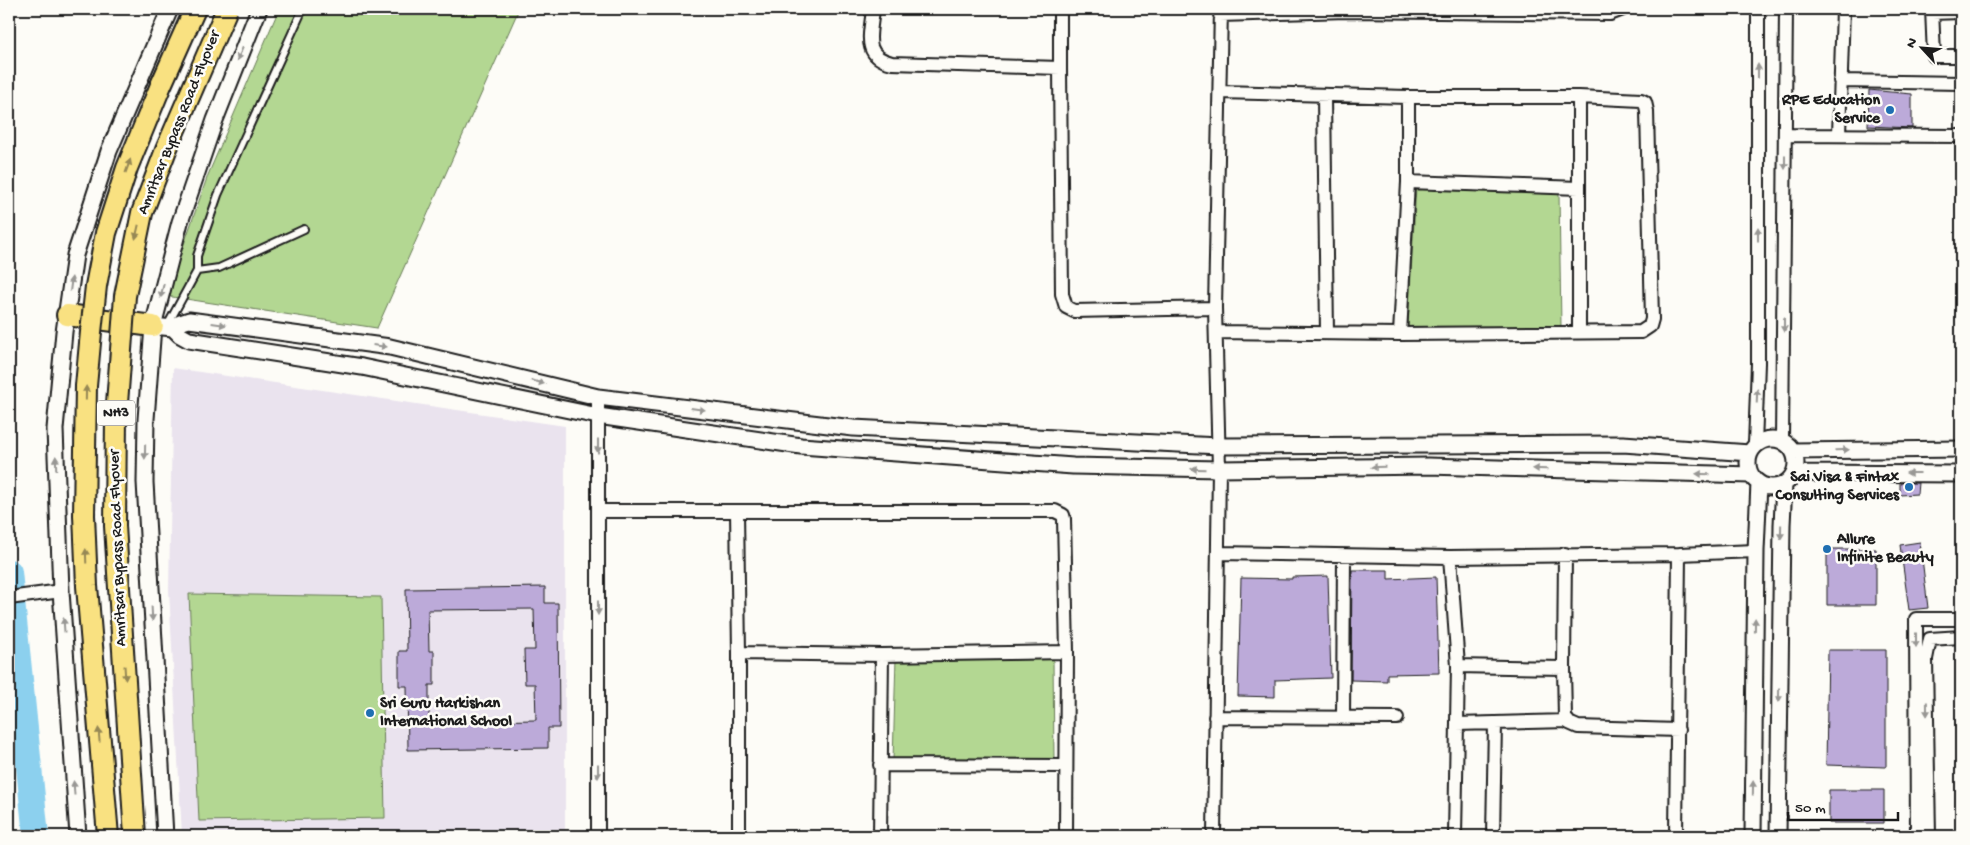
<svg xmlns="http://www.w3.org/2000/svg" width="1970" height="845" font-family="'Gochi Hand',sans-serif">
	<rect width="100%" height="100%" fill="#fdfcf7"/>
	<filter id="ink" filterUnits="userSpaceOnUse"><feTurbulence type="fractalNoise" baseFrequency=".02" numOctaves="2"/><feDisplacementMap in="SourceGraphic" scale="10" xChannelSelector="R" yChannelSelector="G"/><feConvolveMatrix kernelMatrix="1 2 1 2 8 2 1 2 1" color-interpolation-filters="sRGB"/></filter>
	<g filter="url(#ink)">
		<!-- built -->
		<path fill="#eae3ee" d="M173,368L565,426V836H182L169,590Z"/>
		<!-- green -->
		<path fill="#b3d792" stroke="#687a57" d="M279,9H519L377,328L166,296L208,175Z
			M1416,187L1559,194L1561,327H1408Z
			M189,594L381,597L385,818L199,821Z
			M896,658L1053,659L1054,761L893,760Z"/>
		<g fill="none" stroke-linecap="round" stroke-linejoin="round">
			<!-- river -->
			<path stroke="#8cd0ee" stroke-width="26" d="M9,572L36,836"/>
		</g>
		<!-- building -->
		<path fill="#bcaad9" stroke="#1c1c1c" fill-rule="evenodd" d="M1869,90L1912,94V128L1868,126Z
			M1900,483H1918L1917,494L1900,495Z
			M1920,542L1928,608L1909,610L1900,545Z
			M1827,549H1876V605H1827Z
			M1352,570H1388V579L1436,577L1439,673L1387,674V681L1351,680Z
			M1328,576L1331,678L1275,680V697L1238,696L1241,578L1292,579V577Z
			M545,587V603H558L559,728H548V748L408,750L407,686H399V651H407L406,589ZM534,609L535,650H524L525,684H535L536,720L429,722V685H434V651H429L428,610Z
			M1828,650H1886V767L1826,765Z
			M1829,790H1884V823H1829Z"/>
		<g fill="none" stroke-linecap="round" stroke-linejoin="round">
			<defs>
				<path id="service" d="M197,271L219,268L304,229
					M167,326L197,271V256L218,195L303,9"/>
				<path id="minor" d="M873,9C871,33 861,56 892,63L1060,68L1062,294L1066,307L1074,311L1215,308
					M1060,9V68
					M1932,9L1934,56H1961
					M1932,13L1961,12
					M1220,15L1346,11L1610,14L1623,9
					M1840,81L1961,83
					M1324,96L1327,333
					M1785,135L1961,136
					M1839,135L1843,9
					M1408,182L1579,188
					M1216,332L1400,334L1641,332L1650,326L1652,319L1647,111L1645,102L1641,100L1579,97H1408L1220,92
					M1579,332V97
					M1400,334L1408,182V97
					M1782,441L1786,9
					M1755,445L1758,363V9
					M598,511H737
					M1219,553L1450,557L1679,554L1756,551
					M1565,554L1564,668L1565,718L1569,723L1578,727L1678,730
					M1450,557L1458,666L1455,836
					M9,598L61,591
					M739,653L737,511H1055L1063,515L1064,519L1067,652
					M1458,666L1564,668
					M1215,717L1397,718
					M1343,718L1344,556
					M1457,724L1568,721
					M880,765L1065,766
					M598,836V397
					M739,836V653L882,655L1067,652L1066,836
					M880,836L882,655
					M1214,836L1219,469L1215,308L1221,9
					M1493,836L1495,723
					M1676,836L1679,554
					M1917,836L1916,619H1961
					M1929,836L1926,659L1930,639L1961,637"/>
				<path id="tertiary" d="M153,326L173,328L180,335L189,340L362,367L598,416L801,446L1073,466L1219,469L1428,466L1751,475
					M173,328L180,323L189,320L390,347L598,397L853,428L1219,446L1623,444L1750,453
					M1748 463a24 24 0 1 1 48 0a24 24 0 1 1-48 0Z
					M1793,451L1961,449
					M1794,473L1961,474
					M78,836L61,591L55,429L64,332L75,255L109,151L170,9
					M165,836L145,482L146,419L153,326L180,222L215,120L259,9
					M1753,836L1756,551L1759,483
					M1778,836L1782,525L1784,484"/>
				<path id="trunk" d="M67,315L153,326"/>
			</defs>
			<!-- service casing -->
			<use href="#service" stroke="#1c1c1c" stroke-width="10"/>
			<!-- minor casing -->
			<use href="#minor" stroke="#1c1c1c" stroke-width="16"/>
			<!-- tertiary casing -->
			<use href="#tertiary" stroke="#1c1c1c" stroke-width="19"/>
			<!-- trunk casing -->
			<use href="#trunk" stroke="#1c1c1c" stroke-width="24"/>
			<!-- service -->
			<use href="#service" stroke="#fdfcf7" stroke-width="6"/>
			<!-- minor -->
			<use href="#minor" stroke="#fdfcf7" stroke-width="12"/>
			<!-- tertiary -->
			<use href="#tertiary" stroke="#fdfcf7" stroke-width="15"/>
			<!-- trunk -->
			<use href="#trunk" stroke="#f9e181" stroke-width="20"/>
			<defs>
				<path id="trunk-bridge" d="M108,836L87,586L84,515L86,386L91,332L96,286L106,233L127,168L161,85L195,9
					M135,836L115,526L116,417L125,296L142,213L166,150L227,9"/>
			</defs>
			<!-- trunk-bridge casing -->
			<use href="#trunk-bridge" stroke="#1c1c1c" stroke-width="24" stroke-linecap="butt"/>
			<!-- trunk-bridge -->
			<use href="#trunk-bridge" stroke="#f9e181" stroke-width="20"/>
		</g>
		<!-- one-way arrows -->
		<defs><path id="oneway-solid" d="M-6-.8H1V-3.2L6.5 0L1 3.2V.8H-6Z" transform="scale(1.25)"/></defs>
		<g fill="#989794">
			<use href="#oneway-solid" transform="translate(240 54) rotate(113)"/>
			<use href="#oneway-solid" transform="translate(1758 71) rotate(-90)"/>
			<use href="#oneway-solid" transform="translate(1785 162) rotate(90)"/>
			<use href="#oneway-solid" transform="translate(1758 234) rotate(-90)"/>
			<use href="#oneway-solid" transform="translate(71 284) rotate(-83)"/>
			<use href="#oneway-solid" transform="translate(162 291) rotate(104)"/>
			<use href="#oneway-solid" transform="translate(219 324) rotate(8)"/>
			<use href="#oneway-solid" transform="translate(1784 325) rotate(90)"/>
			<use href="#oneway-solid" transform="translate(380 346) rotate(7)"/>
			<use href="#oneway-solid" transform="translate(538 382) rotate(13)"/>
			<use href="#oneway-solid" transform="translate(1757 396) rotate(-88)"/>
			<use href="#oneway-solid" transform="translate(698 409) rotate(7)"/>
			<use href="#oneway-solid" transform="translate(598 446) rotate(90)"/>
			<use href="#oneway-solid" transform="translate(1842 450) rotate(-1)"/>
			<use href="#oneway-solid" transform="translate(145 452) rotate(91)"/>
			<use href="#oneway-solid" transform="translate(56 463) rotate(-92)"/>
			<use href="#oneway-solid" transform="translate(1378 467) rotate(179)"/>
			<use href="#oneway-solid" transform="translate(1198 469) rotate(-179)"/>
			<use href="#oneway-solid" transform="translate(1540 469) rotate(-178)"/>
			<use href="#oneway-solid" transform="translate(1913 473) rotate(-180)"/>
			<use href="#oneway-solid" transform="translate(1703 474) rotate(-178)"/>
			<use href="#oneway-solid" transform="translate(1781 532) rotate(91)"/>
			<use href="#oneway-solid" transform="translate(598 608) rotate(90)"/>
			<use href="#oneway-solid" transform="translate(152 614) rotate(87)"/>
			<use href="#oneway-solid" transform="translate(64 625) rotate(-94)"/>
			<use href="#oneway-solid" transform="translate(1755 625) rotate(-89)"/>
			<use href="#oneway-solid" transform="translate(1916 640) rotate(90)"/>
			<use href="#oneway-solid" transform="translate(1779 695) rotate(91)"/>
			<use href="#oneway-solid" transform="translate(1927 709) rotate(89)"/>
			<use href="#oneway-solid" transform="translate(598 771) rotate(90)"/>
			<use href="#oneway-solid" transform="translate(74 788) rotate(-94)"/>
			<use href="#oneway-solid" transform="translate(1753 788) rotate(-89)"/>
		</g>
		<g fill="#968854">
			<use href="#oneway-solid" transform="translate(128 166) rotate(-70)"/>
			<use href="#oneway-solid" transform="translate(137 232) rotate(103)"/>
			<use href="#oneway-solid" transform="translate(86 393) rotate(-89)"/>
			<use href="#oneway-solid" transform="translate(86 556) rotate(-92)"/>
			<use href="#oneway-solid" transform="translate(125 673) rotate(86)"/>
			<use href="#oneway-solid" transform="translate(99 735) rotate(-95)"/>
		</g>
	</g>
	<!-- markers -->
	<g fill="#1f6fb2" stroke="#fdfcf7" stroke-width="2">
		<circle cx="1890" cy="110" r="5"/>
		<circle cx="1909" cy="487" r="5"/>
		<circle cx="1827" cy="549" r="5"/>
		<circle cx="370" cy="713" r="5"/>
	</g>
	<g text-anchor="middle" dominant-baseline="central" stroke-width="5" stroke-linejoin="round" paint-order="stroke">
		<!-- shield labels -->
		<rect fill="#fdfcf7" stroke="#605f5e" stroke-width="1" x="97" y="400.5" width="38" height="25" rx="4"/>
		<g font-size="15" font-weight="bold" fill="#1c1c1c">
			<text x="116" y="413">NH3</text>
		</g>
		<!-- poi labels -->
		<g font-size="16" font-weight="bold" fill="#1c1c1c" stroke="#fdfcf7" text-anchor="end">
			<text x="1880" y="101">RPE Education<tspan x="1880" dy="18">Service</tspan></text>
			<text x="1899" y="478">Sai Visa &amp; Fintax<tspan x="1899" dy="18">Consulting Services</tspan></text>
			<text x="1837" y="540" text-anchor="start">Allure<tspan x="1837" dy="18">Infinite Beauty</tspan></text>
			<text x="380" y="704" text-anchor="start">Sri Guru Harkishan<tspan x="380" dy="18">International School</tspan></text>
		</g>
		<!-- street labels -->
		<g font-size="16" fill="#1c1c1c" stroke="#fdfcf7">
			<text transform="translate(180 123) rotate(-68)">Amritsar Bypass Road Flyover</text>
			<text transform="translate(119 548) rotate(-92)">Amritsar Bypass Road Flyover</text>
		</g>
	</g>
	<!-- margin -->
	<rect width="1970" height="845" fill="none" stroke="#fdfcf7" stroke-width="30"/>
	<rect x="15" y="15" width="1940" height="815" fill="none" stroke="#1c1c1c" stroke-width="2" filter="url(#ink)"/>
	<!-- north arrow -->
	<g transform="translate(1922 48) rotate(296)" stroke="#fdfcf7" stroke-width="4" paint-order="stroke">
	<path d="M0-4L9 19L0 12L-9 19Z" fill="#1c1c1c"/>
	<text y="-8" font-size="14" font-weight="bold" text-anchor="middle" fill="#1c1c1c">N</text>
	</g>
	<!-- scale -->
	<path d="M1788 812v8h110v-8" fill="none" stroke="#1c1c1c" stroke-width="2.5"/>
	<text x="1795" y="812" font-size="15" fill="#1c1c1c" stroke="#fdfcf7" stroke-width="4" paint-order="stroke">50 m</text>
</svg>
